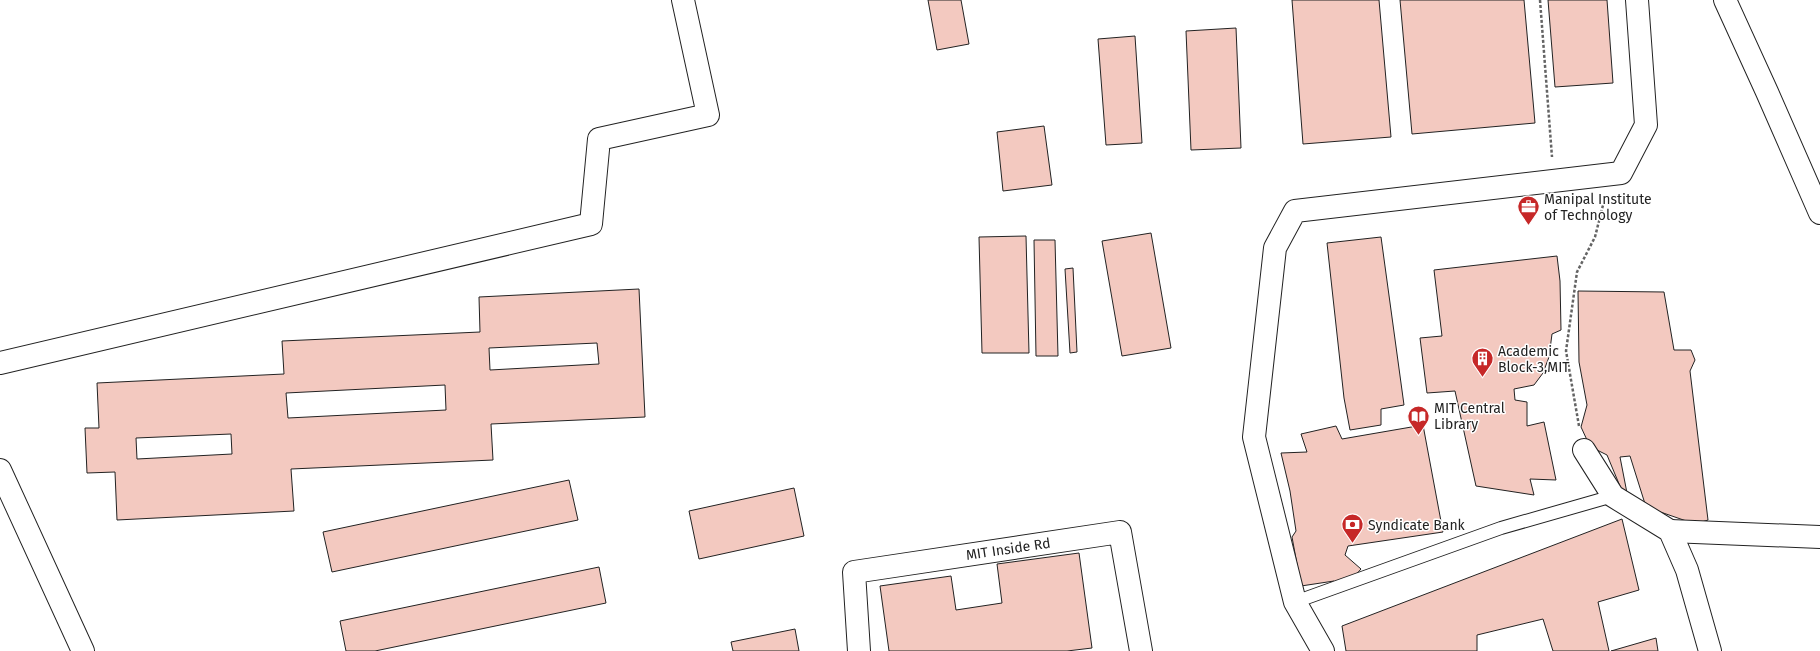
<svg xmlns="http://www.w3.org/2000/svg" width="1820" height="651" font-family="'Fira Sans',sans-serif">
	<rect width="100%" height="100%" fill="#fff"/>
	<!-- building -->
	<path fill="#f3c9c0" stroke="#222" fill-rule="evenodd" d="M928,0H961L969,44L937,50Z
		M1292,0H1379L1391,137L1303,144Z
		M1400,0H1524L1535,123L1412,134Z
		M1548,0H1607L1613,83L1555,87Z
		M1236,28L1241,148L1191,150L1186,31Z
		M1135,36L1142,143L1106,145L1098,39Z
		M1044,126L1052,185L1003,191L997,132Z
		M1151,233L1171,348L1122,356L1102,241Z
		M1026,236L1029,353H982L979,237Z
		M1381,237L1404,405L1381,409V425L1350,430L1344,398L1327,243Z
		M1034,240H1055L1058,356H1036Z
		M1557,256L1560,281L1561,330L1552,334L1549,357L1543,373L1534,385L1514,389L1515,400L1527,402V426L1544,422L1556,480L1530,479L1534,495L1476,486L1455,391L1427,393L1420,338L1442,336L1434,270Z
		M1073,268L1077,352L1070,353L1065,269Z
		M639,289L645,417L491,424L493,460L291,469L294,511L117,520L115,472L87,473L85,428H99L97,383L284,374L282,341L480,332L479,297ZM597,343L599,364L490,370L489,348ZM445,385L446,410L288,418L286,393ZM231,434L232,454L137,459L136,438Z
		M1578,291L1664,292L1674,350H1691L1695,360L1690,371L1708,520L1695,524L1646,507L1630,456L1620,457L1627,493L1622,491L1607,455L1595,449L1587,440L1581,427L1587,405L1579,362Z
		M1423,425L1443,532L1348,546L1345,555L1361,569L1342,590L1334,581L1301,586L1292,537L1296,531L1290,491L1281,453L1307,452L1301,434L1336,426L1342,439Z
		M569,480L578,520L332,572L323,532Z
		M794,488L804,536L699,559L689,511Z
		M1622,519L1639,590L1598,602L1609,651H1553L1543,619L1477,635V651H1346L1342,626Z
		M1079,553L1092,648L1067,651H889L880,586L951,576L956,610L1002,603L997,564Z
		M599,567L606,603L375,651H346L340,621Z
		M795,629L799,651H733L731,642Z
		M1656,638L1658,651H1611Z"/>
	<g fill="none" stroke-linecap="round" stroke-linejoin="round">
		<defs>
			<path id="lane" d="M1295,602L1501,528L1613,496"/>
			<g id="street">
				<path d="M1725,0L1767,92L1820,213"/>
				<path d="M0,363L591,224L599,139L708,115L683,0"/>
				<path d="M1584,450L1613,496L1670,531L1687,570L1710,651"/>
				<path d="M0,470L83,651"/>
				<path d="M1670,531L1820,537"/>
				<path id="s1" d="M859,651L854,572L1120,532L1141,651"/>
				<path d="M1323,651L1295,602L1254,437L1275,248L1295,211L1621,173L1646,125L1637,0"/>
			</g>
		</defs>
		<!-- lane casing -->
		<use href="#lane" stroke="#222" stroke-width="14"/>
		<!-- street casing -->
		<use href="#street" stroke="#222" stroke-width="24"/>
		<!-- path -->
		<path stroke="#646464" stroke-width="2.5" stroke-dasharray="3 2" stroke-linecap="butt" d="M1540,0L1552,157
			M1579,426L1566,351L1577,272L1595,237L1604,201"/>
		<!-- lane -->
		<use href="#lane" stroke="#fff" stroke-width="12"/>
		<!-- street -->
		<use href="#street" stroke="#fff" stroke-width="22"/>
	</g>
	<!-- icons -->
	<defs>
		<symbol id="office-pin" viewBox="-11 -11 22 30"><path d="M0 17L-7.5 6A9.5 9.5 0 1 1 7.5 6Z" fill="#c62828" stroke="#fff"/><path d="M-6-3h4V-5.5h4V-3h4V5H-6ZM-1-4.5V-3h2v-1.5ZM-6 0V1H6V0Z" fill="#fff"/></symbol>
		<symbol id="building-pin" viewBox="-11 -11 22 30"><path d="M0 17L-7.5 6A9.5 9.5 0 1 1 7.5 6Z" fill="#c62828" stroke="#fff"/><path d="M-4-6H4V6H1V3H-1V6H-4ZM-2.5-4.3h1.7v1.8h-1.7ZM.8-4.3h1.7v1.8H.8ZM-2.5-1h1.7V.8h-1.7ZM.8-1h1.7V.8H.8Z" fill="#fff"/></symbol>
		<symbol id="library-pin" viewBox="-11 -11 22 30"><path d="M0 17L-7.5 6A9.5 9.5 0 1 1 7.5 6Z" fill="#c62828" stroke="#fff"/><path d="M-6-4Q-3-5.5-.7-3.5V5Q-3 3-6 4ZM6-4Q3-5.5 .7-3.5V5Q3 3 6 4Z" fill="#fff"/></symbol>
		<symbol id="bank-pin" viewBox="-11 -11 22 30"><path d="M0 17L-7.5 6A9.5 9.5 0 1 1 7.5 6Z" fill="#c62828" stroke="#fff"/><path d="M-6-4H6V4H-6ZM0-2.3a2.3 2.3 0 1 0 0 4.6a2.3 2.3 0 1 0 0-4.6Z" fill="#fff"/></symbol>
	</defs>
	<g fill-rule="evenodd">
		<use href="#office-pin" x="1516" y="194" width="25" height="34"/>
		<use href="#building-pin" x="1470" y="346" width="25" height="34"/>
		<use href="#library-pin" x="1406" y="404" width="25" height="34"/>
		<use href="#bank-pin" x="1340" y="512" width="25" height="34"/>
	</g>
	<g text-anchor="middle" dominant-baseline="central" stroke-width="3" stroke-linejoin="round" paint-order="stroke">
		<!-- poi labels -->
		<g font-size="14" fill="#222" stroke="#fff" text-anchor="start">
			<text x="1544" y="199">Manipal Institute<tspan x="1544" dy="16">of Technology</tspan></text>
			<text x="1498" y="351">Academic<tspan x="1498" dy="16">Block-3,MIT</tspan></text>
			<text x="1434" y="408">MIT Central<tspan x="1434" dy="16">Library</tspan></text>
			<text x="1368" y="525">Syndicate Bank</text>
		</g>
		<!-- street labels -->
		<g font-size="14" fill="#222" stroke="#fff">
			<text stroke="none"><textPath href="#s1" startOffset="235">MIT Inside Rd</textPath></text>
		</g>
	</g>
</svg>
